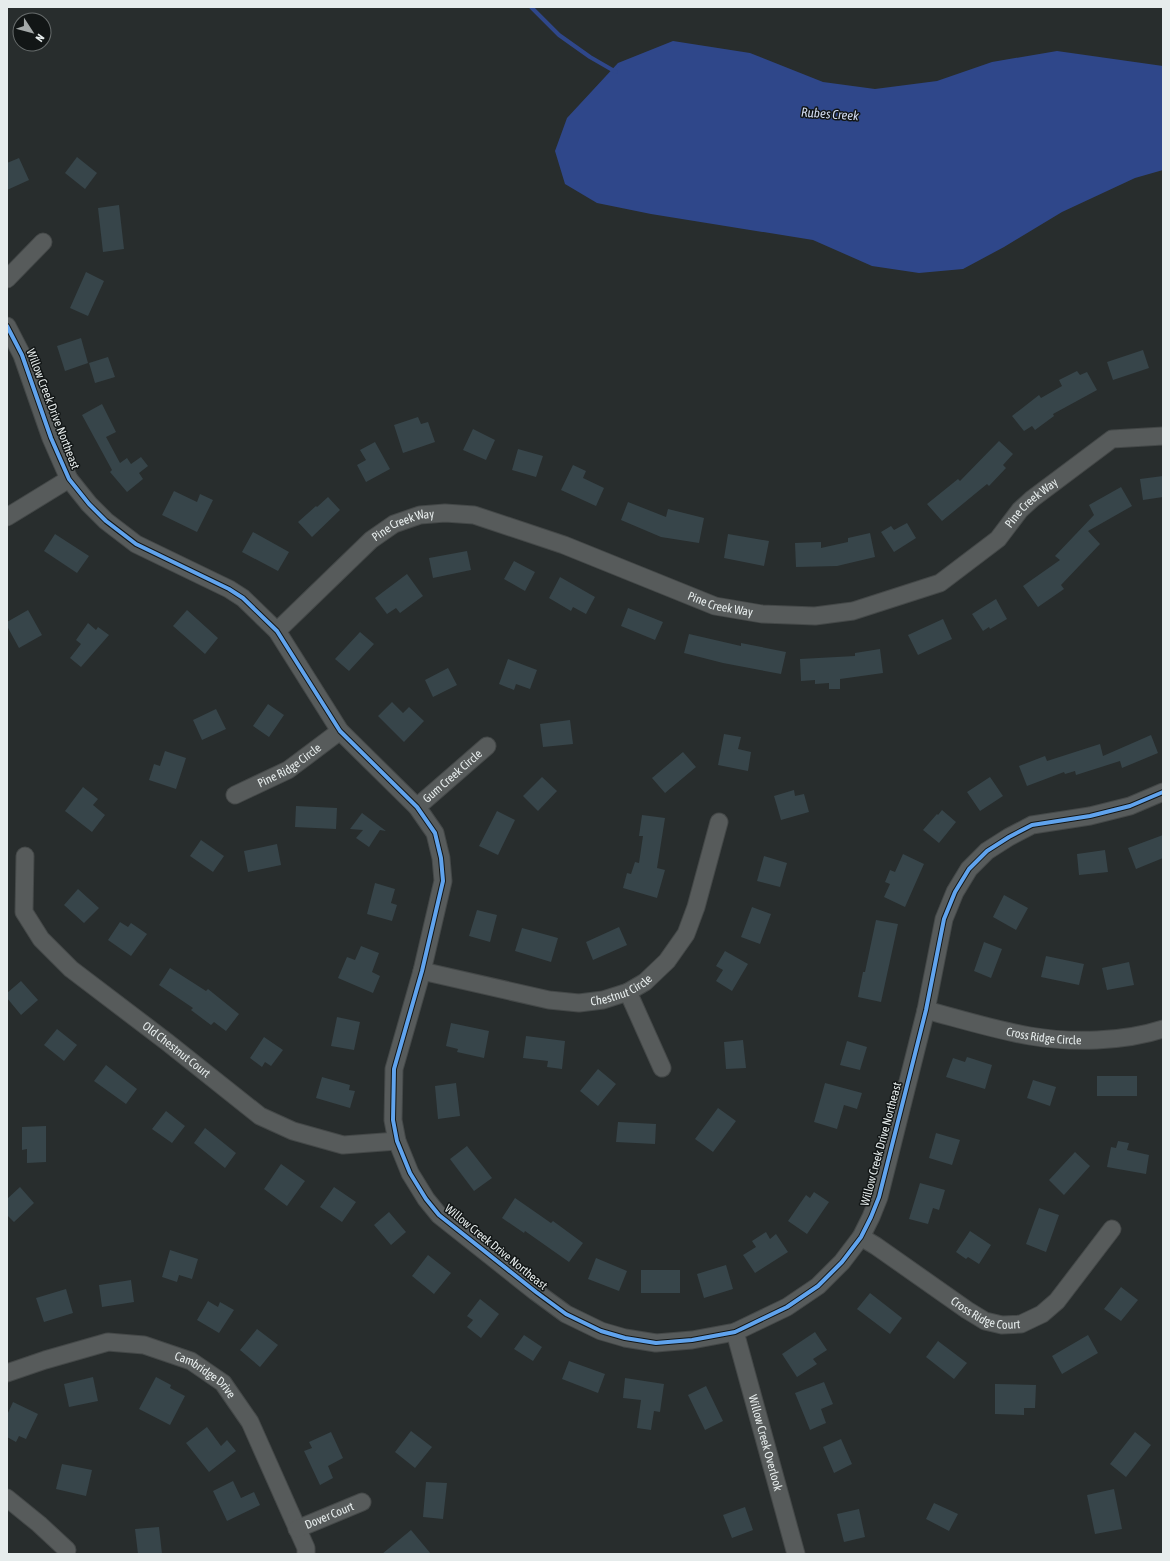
<svg xmlns="http://www.w3.org/2000/svg" width="1170" height="1561" font-family="'Asap Condensed',sans-serif">
	<rect width="100%" height="100%" fill="#282d2d"/>
	<!-- water -->
	<path fill="#2f478a" d="M673,41L750,53L823,82L875,89L937,81L992,62L1057,51L1163,66V170L1135,178L1062,212L1004,247L963,269L919,273L872,266L813,240L651,214L597,203L565,184L555,151L567,118L618,63Z"/>
	<g fill="none" stroke-linecap="round" stroke-linejoin="round">
		<!-- stream -->
		<path stroke="#2f478a" stroke-width="4" d="M531,7L559,35L590,57L616,72"/>
	</g>
	<!-- building -->
	<path fill="#37454a" d="M77,157L97,173L85,189L65,173Z
		M19,158L29,180L7,190V163Z
		M119,205L124,249L103,252L98,208Z
		M86,272L104,281L88,316L70,308Z
		M81,338L88,363L65,371L57,346Z
		M1143,350L1149,368L1113,380L1107,362Z
		M108,357L115,377L95,383L89,363Z
		M1077,371L1080,375L1087,372L1097,390L1053,414L1054,416L1035,430L1032,426L1024,431L1012,416L1039,395L1041,398L1062,386L1059,380Z
		M102,404L116,432L106,437L120,463L127,458L131,464L141,457L148,466L139,473L143,479L127,492L110,472L112,470L82,415Z
		M418,417L421,424L428,422L435,442L403,453L394,425Z
		M473,429L495,440L486,460L463,450Z
		M999,441L1013,454L1003,465L1006,468L989,486L987,484L942,521L927,504L958,479L960,481Z
		M375,442L390,469L366,482L357,465L366,460L360,450Z
		M518,449L543,456L536,477L512,470Z
		M573,465L586,471L583,478L604,488L596,506L561,490Z
		M1163,476V497L1143,500L1140,479Z
		M1121,487L1132,506L1088,531L1100,544L1061,585L1064,589L1038,607L1023,586L1060,560L1055,556L1094,515L1089,505Z
		M174,491L197,502L200,494L213,500L197,532L162,515Z
		M328,497L340,510L312,537L298,522L316,506L317,507Z
		M628,502L666,517L668,509L704,518L699,543L661,537L621,520Z
		M907,523L916,538L894,552L881,532L891,526L894,530Z
		M253,532L289,552L278,571L242,552Z
		M870,533L875,557L837,566L796,567L795,543L821,542V548L848,542V538Z
		M55,534L89,556L77,573L44,551Z
		M728,534L769,541L764,566L724,558Z
		M467,551L471,570L433,578L429,558Z
		M514,561L535,572L525,591L504,579Z
		M407,574L423,596L400,613L396,608L387,614L375,598Z
		M560,577L595,597L586,614L573,607L571,611L549,598Z
		M996,599L1007,619L990,629L989,627L983,631L972,614Z
		M628,608L663,622L655,640L621,626Z
		M28,610L42,635L19,648L7,626V622Z
		M187,610L218,638L205,654L173,626Z
		M943,619L952,639L918,655L908,635Z
		M88,623L96,630L98,627L109,635L81,667L70,658L81,644L76,640Z
		M360,632L374,644L349,671L335,659Z
		M689,634L741,646V643L786,652L781,674L723,663L684,653Z
		M880,649L883,673L840,679V689H829V683L815,684V680L801,681L800,659L855,656V653Z
		M508,659L537,670L530,689L516,684L514,690L499,684Z
		M448,668L457,685L433,697L425,680Z
		M392,702L403,713L409,707L424,721L404,742L378,716Z
		M268,704L284,715L269,737L253,726Z
		M216,709L226,729L202,740L193,720Z
		M570,720L573,744L543,747L540,724Z
		M724,734L741,737L738,749L751,752L748,771L718,765Z
		M1151,735L1158,753L1122,768L1120,761L1076,775L1075,771L1065,774L1064,772L1027,786L1019,766L1045,756L1047,761L1100,744L1103,756Z
		M165,751L186,758L176,789L149,780L154,764L160,766Z
		M683,752L696,767L665,793L652,778Z
		M542,777L557,791L538,811L523,796Z
		M990,777L1003,796L980,811L967,792Z
		M83,787L98,799L93,805L105,815L92,832L65,811Z
		M794,790L795,796L804,794L809,812L781,820L774,796Z
		M296,806L337,808L336,829L295,827Z
		M942,810L956,822L939,843L923,830L937,814L938,815Z
		M497,811L515,820L498,855L479,846Z
		M362,813L386,831L380,830L369,847L356,838L363,830L350,829Z
		M642,815L665,818L657,868L665,870L657,898L623,888L627,873L631,874L635,862L639,863L643,836H639Z
		M1163,835V858L1136,869L1128,848Z
		M201,840L224,856L213,872L190,856Z
		M277,844L281,865L248,872L244,851Z
		M1105,850L1108,872L1079,875L1077,854Z
		M903,854L924,864L905,907L884,897L890,884L885,882L890,870L895,872Z
		M764,856L787,863L780,887L757,881Z
		M375,883L395,889L391,903L397,905L392,921L367,914Z
		M78,889L99,908L84,923L64,905Z
		M1004,895L1028,908L1016,930L993,917Z
		M752,907L771,914L760,944L741,937Z
		M477,910L497,915L490,942L469,936Z
		M876,920L898,924L881,1002L858,997L863,972H865Z
		M120,922L128,927L131,923L147,934L131,956L108,940Z
		M619,927L627,945L593,960L586,942Z
		M522,928L558,938L551,962L515,951Z
		M984,942L1002,949L991,978L974,971Z
		M361,946L379,953L372,972L380,976L373,993L338,978L347,957L355,960Z
		M725,951L748,964L732,991L716,981L723,970L716,966Z
		M1046,956L1084,964L1079,985L1041,977Z
		M1129,962L1134,985L1107,990L1102,968Z
		M170,968L206,991L208,989L239,1014L226,1031L214,1022L211,1025L191,1010L193,1008L159,985Z
		M21,981L38,1000L21,1015L7,998V993Z
		M337,1017L360,1022L354,1050L331,1046Z
		M451,1023L489,1031L484,1058L457,1052L458,1049L446,1046Z
		M57,1029L77,1045L64,1061L44,1045Z
		M526,1036L565,1041L562,1069L547,1067L548,1061L523,1058Z
		M264,1037L283,1050L271,1066L265,1062L262,1067L250,1058Z
		M743,1040L746,1068L726,1069L724,1042Z
		M847,1041L867,1047L860,1070L840,1065Z
		M967,1057L992,1065L985,1089L946,1077L953,1058L965,1062Z
		M106,1065L137,1089L126,1104L94,1081Z
		M598,1069L616,1084L598,1106L580,1091Z
		M1097,1076H1137V1096H1097Z
		M322,1077L350,1085L349,1090L355,1091L350,1108L316,1098Z
		M1033,1080L1056,1087L1050,1106L1027,1098Z
		M456,1083L460,1116L438,1119L435,1086Z
		M825,1083L862,1093L857,1109L844,1105L837,1129L814,1122Z
		M718,1108L736,1121L713,1152L695,1139Z
		M166,1111L185,1126L172,1143L152,1129Z
		M618,1122L656,1124L655,1144L616,1142Z
		M46,1126V1162L27,1163V1149L22,1150V1127Z
		M205,1128L236,1153L225,1168L194,1143Z
		M936,1133L960,1140L952,1165L929,1158Z
		M1118,1141L1129,1143L1127,1150L1149,1155L1146,1174L1107,1167L1111,1147L1116,1148Z
		M467,1146L492,1178L474,1191L450,1159Z
		M1075,1152L1090,1166L1064,1195L1049,1180Z
		M281,1164L305,1181L287,1206L264,1189Z
		M920,1183L945,1190L939,1210L933,1208L928,1224L909,1219Z
		M20,1187L34,1203L14,1222L7,1215V1199Z
		M334,1187L356,1202L342,1222L320,1207Z
		M814,1192L829,1202L807,1234L788,1221L806,1195L810,1198Z
		M515,1198L551,1223L553,1221L583,1243L569,1262L525,1231L524,1233L502,1218Z
		M1039,1208L1059,1215L1046,1252L1026,1244Z
		M389,1212L406,1232L391,1245L374,1225Z
		M970,1231L991,1245L979,1264L968,1257L966,1259L956,1252Z
		M766,1232L770,1239L776,1234L788,1252L755,1273L743,1255L756,1247L752,1241Z
		M170,1250L198,1259L192,1279L179,1275L177,1282L162,1277Z
		M428,1255L451,1273L434,1294L412,1276Z
		M596,1258L627,1271L619,1291L588,1279Z
		M726,1265L733,1289L704,1298L697,1274Z
		M641,1270H680V1293H641Z
		M131,1280L134,1302L102,1307L99,1285Z
		M1121,1287L1138,1300L1121,1321L1104,1309Z
		M66,1289L73,1313L44,1322L36,1298Z
		M870,1293L902,1318L890,1334L857,1309Z
		M480,1299L499,1314L481,1338L467,1327L473,1320L467,1316Z
		M208,1301L218,1307L220,1302L234,1310L219,1333L197,1320Z
		M257,1329L278,1345L260,1367L240,1350Z
		M815,1332L827,1350L813,1359L817,1364L797,1377L782,1354Z
		M524,1335L542,1347L533,1361L514,1349Z
		M1088,1335L1098,1353L1062,1374L1052,1356Z
		M938,1341L967,1363L954,1379L926,1357Z
		M569,1361L605,1374L598,1393L562,1379Z
		M93,1377L98,1401L69,1407L64,1384Z
		M156,1377L171,1385L170,1388L185,1396L170,1425L139,1409Z
		M625,1378L664,1384L660,1412L654,1411L651,1430L637,1428L641,1400L623,1398Z
		M824,1382L833,1404L821,1409L826,1423L810,1430L795,1393Z
		M995,1384L1036,1385L1035,1408H1024V1415L995,1414Z
		M706,1386L723,1421L705,1430L688,1395Z
		M13,1402L38,1414L26,1439L19,1436L16,1442L7,1437V1415Z
		M207,1427L221,1446L227,1440L236,1451L209,1472L186,1443Z
		M411,1431L432,1447L415,1468L395,1452Z
		M331,1432L343,1458L328,1466L333,1478L320,1485L304,1451L312,1448L309,1442Z
		M1135,1432L1151,1445L1126,1477L1110,1464Z
		M841,1439L852,1464L834,1473L823,1447Z
		M62,1464L92,1470L86,1496L56,1489Z
		M233,1481L241,1498L254,1492L260,1505L227,1521L213,1491Z
		M426,1482L447,1483L443,1519L423,1517Z
		M1114,1489L1122,1529L1095,1534L1087,1495Z
		M934,1503L958,1514L949,1531L926,1519Z
		M745,1507L753,1530L732,1538L723,1515Z
		M859,1509L865,1537L844,1542L837,1514Z
		M159,1527L162,1554H138L135,1529Z
		M411,1530L431,1554H382Z"/>
	<g fill="none" stroke-linecap="round" stroke-linejoin="round">
		<defs>
			<g id="minor">
				<path d="M7,279L43,242"/>
				<path d="M7,326L22,355L51,438L69,479L89,504L106,521L136,544L229,589L243,598L277,631L340,731L417,807L435,833L441,858L443,881L422,971L394,1069L393,1120L397,1141L410,1173L426,1199L439,1215L536,1292L566,1314L601,1331L625,1338L656,1343L692,1340L735,1332L787,1307L818,1286L842,1262L861,1237L871,1217L879,1197L926,1010L944,919L955,892L969,869L987,851L1009,837L1032,825L1090,816L1130,806L1163,792"/>
				<path d="M7,517L69,479"/>
				<path id="s1" d="M277,631L371,540L394,524L420,515L445,513L474,515L564,545L715,606L762,614L815,616L853,611L940,583L998,539L1020,510L1032,499L1112,439L1163,436"/>
				<path id="s2" d="M235,795L288,770L340,731"/>
				<path id="s3" d="M417,807L487,746"/>
				<path id="s4" d="M25,856L24,912L41,939L71,969L167,1042L260,1116L293,1131L343,1145L397,1141"/>
				<path id="s5" d="M422,971L549,1000L579,1003L603,1000L628,992L645,982L667,961L686,934L696,907L719,822"/>
				<path d="M628,992L662,1068"/>
				<path id="s6" d="M926,1010C960,1019 995,1030 1030,1036C1071,1043 1123,1042 1163,1029"/>
				<path id="s7" d="M861,1237L876,1246L967,1310L985,1321L1002,1325L1021,1324L1042,1314L1057,1301L1112,1229"/>
				<path id="s8" d="M735,1332L796,1554"/>
				<path id="s9" d="M7,1373L45,1360L108,1342L144,1345L191,1361L223,1383L250,1422L306,1548V1554"/>
				<path d="M7,1498L39,1524L67,1550"/>
				<path id="s10" d="M297,1529L362,1502"/>
			</g>
		</defs>
		<!-- minor casing -->
		<use href="#minor" stroke="#444848" stroke-width="19"/>
		<!-- minor -->
		<use href="#minor" stroke="#575b5b" stroke-width="17"/>
		<defs>
			<path id="cycleway" d="M7,326L22,355L51,438L69,479L89,504L106,521L136,544L229,589L243,598L277,631L340,731L417,807L435,833L441,858L443,881L422,971L394,1069L393,1120L397,1141L410,1173L426,1199L439,1215L536,1292L566,1314L601,1331L625,1338L656,1343L692,1340L735,1332L787,1307L818,1286L842,1262L861,1237L871,1217L879,1197L926,1010L944,919L955,892L969,869L987,851L1009,837L1032,825L1090,816L1130,806L1163,792"/>
		</defs>
		<!-- cycleway casing -->
		<use href="#cycleway" stroke="#121616" stroke-width="6"/>
		<!-- cycleway -->
		<use href="#cycleway" stroke="#60a3ed" stroke-width="4"/>
	</g>
	<g text-anchor="middle" dominant-baseline="central" stroke-width="3" stroke-linejoin="round" paint-order="stroke">
		<!-- street labels -->
		<g font-size="12" fill="#e6ecec" stroke="#121616">
			<text transform="translate(53 409) rotate(69)">Willow Creek Drive Northeast</text>
			<text stroke="none"><textPath href="#s1" startOffset="851">Pine Creek Way</textPath></text>
			<text stroke="none"><textPath href="#s1" startOffset="167">Pine Creek Way</textPath></text>
			<text stroke="none"><textPath href="#s1" startOffset="503">Pine Creek Way</textPath></text>
			<text stroke="none"><textPath href="#s2" startOffset="62">Pine Ridge Circle</textPath></text>
			<text stroke="none"><textPath href="#s3" startOffset="47">Gum Creek Circle</textPath></text>
			<text stroke="none"><textPath href="#s5" startOffset="205">Chestnut Circle</textPath></text>
			<text stroke="none"><textPath href="#s6" startOffset="121">Cross Ridge Circle</textPath></text>
			<text stroke="none"><textPath href="#s4" startOffset="263">Old Chestnut Court</textPath></text>
			<text transform="translate(881 1144) rotate(-75)">Willow Creek Drive Northeast</text>
			<text transform="translate(496 1247) rotate(39)">Willow Creek Drive Northeast</text>
			<text stroke="none"><textPath href="#s7" startOffset="148">Cross Ridge Court</textPath></text>
			<text stroke="none"><textPath href="#s9" startOffset="211">Cambridge Drive</textPath></text>
			<text stroke="none"><textPath href="#s8" startOffset="115">Willow Creek Overlook</textPath></text>
			<text stroke="none"><textPath href="#s10" startOffset="35">Dover Court</textPath></text>
		</g>
		<!-- water labels -->
		<g font-size="13" font-style="italic" fill="#d1daef" stroke="#121616">
			<text transform="translate(830 114) rotate(4)">Rubes Creek</text>
		</g>
	</g>
	<!-- border -->
	<rect width="1170" height="1561" fill="none" stroke="#e6ecec" stroke-width="16"/>
	<!-- north arrow -->
	<g transform="translate(32 32) rotate(126)"><circle r="19" fill="#121616" stroke="#676c6c"/>
	<path d="M0-3L7 15L0 10L-7 15Z" fill="#a4a9a9"/>
	<text y="-6" font-size="11" font-weight="bold" text-anchor="middle" fill="#e6ecec">N</text>
	</g>
</svg>
